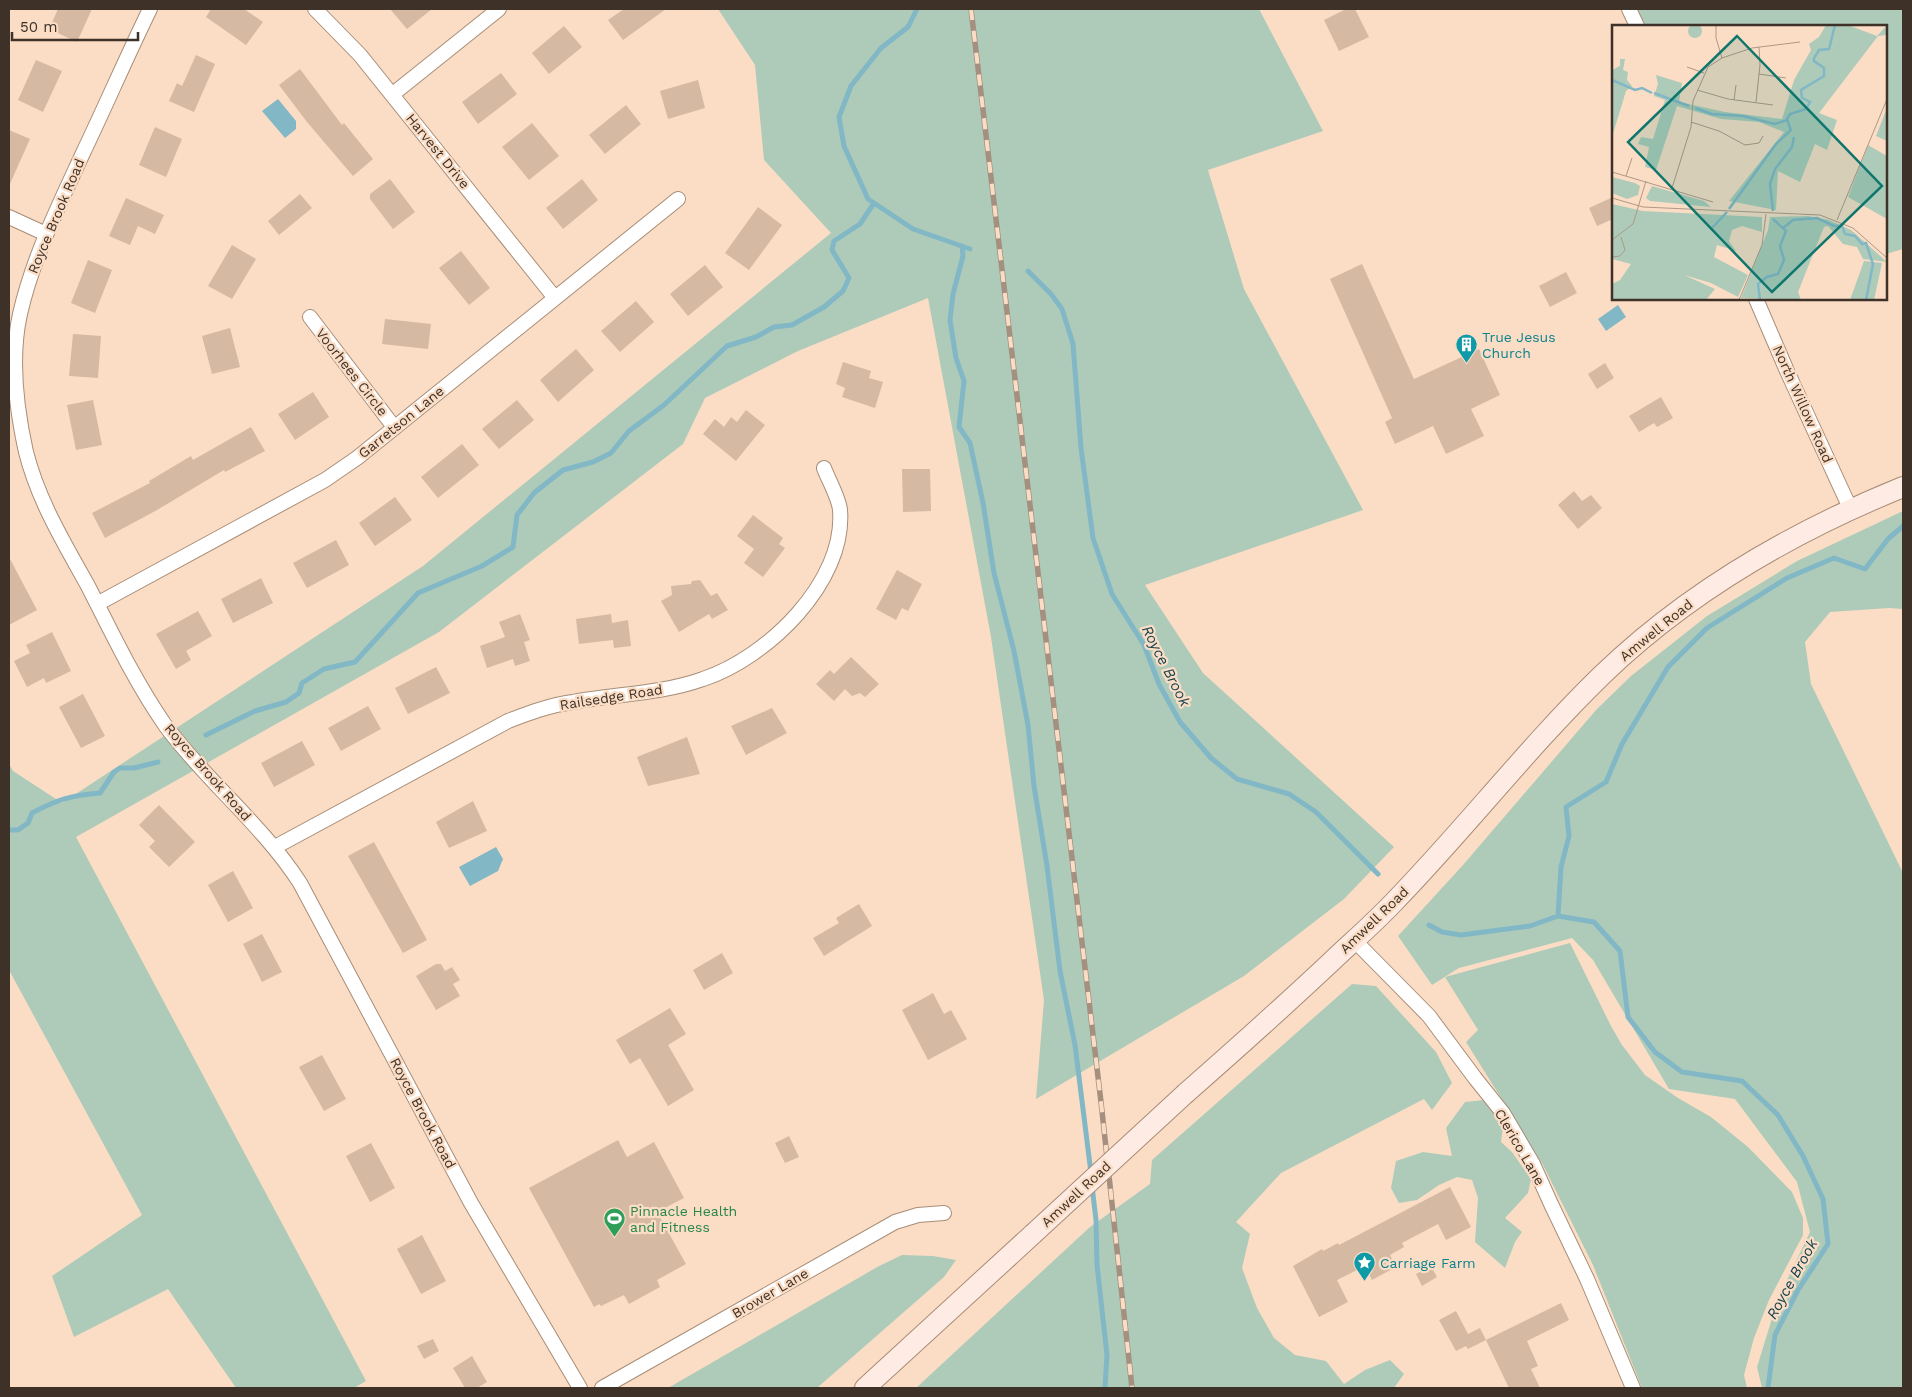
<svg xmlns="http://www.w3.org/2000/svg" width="1912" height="1397" font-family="'Work Sans',sans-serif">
	<rect width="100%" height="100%" fill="#fbddc5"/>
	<!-- green -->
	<path fill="#aecbb9" d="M718,9H1259L1323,131L1208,170L1244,289L1363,510L1145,585L1203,673L1394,847L1344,899L1244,976L1036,1099L1044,1000L991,637L928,298L798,351L705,398L683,444L439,632L76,837L366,1381L354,1388H236L168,1289L74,1337L52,1276L142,1215L9,970V764L13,771L62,803L423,566L831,233L764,160L755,65Z
		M1634,9H1903V249L1886,254V26H1642Z
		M1903,511V609L1889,608L1830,612L1805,642L1811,684L1903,873V1388H1762L1757,1367L1778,1299L1810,1232L1797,1182L1735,1099L1669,1089L1593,960L1572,938L1459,968L1432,985L1398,936L1463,865L1596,710L1631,676L1707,616L1797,561Z
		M1570,943L1611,1026L1622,1045L1645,1075L1678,1098L1711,1117L1748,1147L1792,1192L1803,1218V1235L1769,1300L1754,1338L1744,1375L1747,1388H1642L1593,1265L1543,1165L1466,1042L1478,1030L1445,977Z
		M1352,984L1376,986L1436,1052L1452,1083L1432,1110L1424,1099L1281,1173L1236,1222L1250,1234L1242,1268L1257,1308L1274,1338L1295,1355L1326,1361L1344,1384L1365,1370L1390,1360L1404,1374L1394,1388H916L1090,1227L1150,1184L1152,1160Z
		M1484,1100L1503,1127L1501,1142L1512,1152L1531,1179L1528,1193L1505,1218L1522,1232L1515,1242L1505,1268L1475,1242L1478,1198L1472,1180L1457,1177L1439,1185L1417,1200L1399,1203L1391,1188L1396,1161L1423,1152L1452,1156L1446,1128L1465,1102Z
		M902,1255L933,1256L956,1260L944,1277L817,1388H668L879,1266Z"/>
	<!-- water -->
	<path fill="#82b7c6" d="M278,99L296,121V129L285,138L262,111Z
		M1618,305L1626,317L1606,331L1598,319Z
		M496,847L503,859L498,871L470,886L459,867Z"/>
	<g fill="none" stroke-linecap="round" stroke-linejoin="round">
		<!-- stream -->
		<path stroke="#82b7c6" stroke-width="5" d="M917,9L908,27L881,48L851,86L839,117L844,146L868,199L913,229L970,249
			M962,246L963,256L953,294L950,320L956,358L964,381L959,427L970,443L983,503L994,573L1014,651L1028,725L1034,786L1047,866L1060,971L1075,1045L1091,1173
			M1028,271L1051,294L1062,309L1073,344L1081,448L1093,538L1112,594L1144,645L1159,684L1180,722L1211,758L1237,779L1289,794L1316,812L1378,874
			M206,735L255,711L286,702L299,693L302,683L324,669L355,662L418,593L482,566L513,547L517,515L534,493L563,470L593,462L611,453L629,431L664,405L727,346L756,337L774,327L792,325L824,307L843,291L849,278L832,250L834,241L860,224L874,203
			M9,830H18L28,823L32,813C56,800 72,795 100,793L114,772L120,768H134L158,762
			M1558,916L1561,867L1569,836L1566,807L1606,782L1622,744L1668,667L1707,628L1787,578L1834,558L1865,569L1888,539L1903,526
			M1429,925L1442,932L1461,935L1530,926L1558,916L1594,922L1620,951L1628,1017L1655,1052L1682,1072L1742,1081L1778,1115L1803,1156L1823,1199L1828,1244L1798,1290L1775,1335L1768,1388
			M1092,1186L1096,1220L1097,1265L1107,1355L1105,1387"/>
	</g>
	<!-- building -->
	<path fill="#d5b9a2" d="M58,9H92L77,42L49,29Z
		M211,9H244L263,22L246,45L206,17Z
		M390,9H432L407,29Z
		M624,9H666L623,40L608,20Z
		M1346,9H1355L1369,37L1339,51L1324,20Z
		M564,26L582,47L549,74L532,53Z
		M196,55L215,64L194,112L169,101L177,83L182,86Z
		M36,60L62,71L43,112L18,100Z
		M300,69L342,125L344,123L373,159L353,176L307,122L279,85Z
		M501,73L517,94L478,124L462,102Z
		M698,80L705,108L668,119L660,91Z
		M626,105L641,124L605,154L589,135Z
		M532,123L559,156L529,180L502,147Z
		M155,127L182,139L166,177L139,165Z
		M9,130L30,139L9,186Z
		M390,179L415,212L393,229L370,199V194Z
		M582,179L598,200L563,229L546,208Z
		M300,194L312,208L279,235L268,221Z
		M1613,197V219L1597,226L1589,208Z
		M126,198L164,215L155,234L138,226L130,245L109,236Z
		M758,207L782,225L749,270L725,253Z
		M232,245L256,259L232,299L208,286Z
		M461,251L490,288L469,305L439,268Z
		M88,260L112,270L95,313L71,303Z
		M1362,264L1414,379L1479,349L1500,395L1471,409L1484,436L1446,454L1433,426L1395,444L1385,422L1392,418L1330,279Z
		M705,265L723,287L688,316L670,294Z
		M1566,272L1577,293L1550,307L1539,286Z
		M636,301L654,322L620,352L601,331Z
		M385,319L431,324L428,349L382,344Z
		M230,328L240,367L212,374L202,336Z
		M73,334L101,336L98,378L69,376Z
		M576,349L594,370L558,402L540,380Z
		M843,362L871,371L869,378L883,382L875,408L842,397L845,388L836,384Z
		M1605,363L1614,378L1597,389L1588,374Z
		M313,392L329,417L295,440L278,414Z
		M1661,397L1673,418L1657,427L1654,423L1639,432L1629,416Z
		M93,400L102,445L76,450L67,405Z
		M517,400L534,420L499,449L482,429Z
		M746,410L765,425L736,461L703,434L715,419L724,427L731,417L737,422Z
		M251,427L265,451L225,472L224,470L157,510L105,538L92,513L150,483L149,481L191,456L193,460Z
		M462,444L479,465L438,498L421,477Z
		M902,469H930L931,511L903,512Z
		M1574,491L1582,501L1591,495L1602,508L1578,529L1558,505Z
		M395,497L412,520L375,546L359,523Z
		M753,515L783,538L779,544L785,548L763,577L744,563L754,549L737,536Z
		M336,540L349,565L307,588L293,563Z
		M9,557L37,610L9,625Z
		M897,570L922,584L908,611L902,608L896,620L876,609Z
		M261,578L273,603L233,623L221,599Z
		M700,580L711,596L717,593L728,610L712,619L709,614L679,632L661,601L672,595L671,586L691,584L692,581Z
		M198,611L212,636L186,651L191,660L176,669L156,634Z
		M520,614L530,640L524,642L530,661L515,666L513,659L487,668L480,646L505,637L499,622Z
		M611,614L612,623L628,620L631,646L614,648L613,640L579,644L576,619Z
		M52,632L71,671L46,683L44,678L27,687L14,661L30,653L26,645Z
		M851,657L879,684L865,697L860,693L852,696L845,689L834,701L816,684L830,670L834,674Z
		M436,667L450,693L408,714L395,688Z
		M83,694L105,736L81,748L59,707Z
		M368,706L381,729L341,751L328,728Z
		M772,708L787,733L746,755L731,726Z
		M687,737L700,774L648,786L637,757Z
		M302,741L315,765L274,787L261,763Z
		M473,801L487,831L449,848L436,822Z
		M159,805L195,842L169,867L149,847L155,841L139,825Z
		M374,842L427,940L403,953L348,856Z
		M233,871L253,908L228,922L208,885Z
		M859,904L872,926L824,956L813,938L839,923L836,918Z
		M262,934L282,972L262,982L243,944Z
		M722,953L733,973L704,990L693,970Z
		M436,964H441L445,971L452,967L460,980L453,984L460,996L436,1010L416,976Z
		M933,993L944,1014L951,1010L967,1039L928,1060L902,1010Z
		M670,1008L686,1034L668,1045L694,1090L668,1106L640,1058L630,1064L616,1040Z
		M322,1055L346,1099L324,1111L299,1067Z
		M789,1136L799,1157L785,1163L775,1143Z
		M618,1140L627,1157L654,1142L684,1198L657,1212L686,1264L657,1280L660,1287L629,1304L624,1295L601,1306L599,1304L594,1307L529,1188Z
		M371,1143L395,1188L370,1202L346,1156Z
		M1450,1187L1471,1227L1446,1240L1438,1224L1402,1243L1404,1247L1390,1255L1396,1267L1372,1280L1365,1266L1337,1280L1348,1302L1319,1317L1293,1266L1322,1249L1323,1251L1338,1243L1339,1245Z
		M422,1235L446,1281L421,1294L397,1249Z
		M1431,1266L1437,1277L1422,1286L1416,1274Z
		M1561,1303L1569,1320L1527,1341L1538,1366L1531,1369L1540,1388H1509L1486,1340Z
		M1456,1311L1468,1334L1480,1328L1486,1340L1468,1349L1466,1346L1456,1351L1439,1320Z
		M433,1339L439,1351L424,1359L417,1346Z
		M472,1356L487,1382L477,1388H465L453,1368Z"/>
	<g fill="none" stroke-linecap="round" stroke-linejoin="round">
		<defs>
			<path id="street" d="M150,9C127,56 106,105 83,153C59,205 33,257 20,314C10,359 16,407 26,452C38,500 64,543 88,586C112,633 135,682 165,725C206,781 262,824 300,883L471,1203L580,1388
				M315,9L360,55L555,298
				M1629,9L1637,26
				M393,94L499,9
				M9,217L46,234
				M1756,299L1787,371L1850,508
				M310,317L394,427
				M97,604L325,480L357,458L678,199
				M275,847L508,721C529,713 550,705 573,702C616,694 661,694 703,679C767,658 846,582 840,510C839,498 828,479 824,468
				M1354,940L1429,1016L1475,1078L1503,1113L1533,1164L1551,1204L1587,1279L1633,1388
				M602,1388L895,1222L918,1215L944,1213"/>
			<path id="secondary" d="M1186,1093C1235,1050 1283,1007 1331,962C1351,943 1373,924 1393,903C1465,829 1528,747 1602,675C1689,591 1792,532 1903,487
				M865,1388L1033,1234"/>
		</defs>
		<!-- street casing -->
		<use href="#street" stroke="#a88d77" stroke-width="16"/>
		<!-- secondary casing -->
		<use href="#secondary" stroke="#a88d77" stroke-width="22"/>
		<!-- street -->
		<use href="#street" stroke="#fff" stroke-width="14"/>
		<!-- secondary -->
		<use href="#secondary" stroke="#feebe4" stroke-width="20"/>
		<defs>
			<path id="rail" d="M971,9L1101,1102L1132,1388"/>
		</defs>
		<!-- rail casing -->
		<use href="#rail" stroke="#a58f7e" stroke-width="5.5"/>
		<!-- rail -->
		<use href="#rail" stroke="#fbddc5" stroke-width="4" stroke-dasharray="11" stroke-linecap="butt"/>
		<defs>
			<path id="secondary-bridge" d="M1033,1234L1186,1093"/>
		</defs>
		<!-- secondary-bridge casing -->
		<use href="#secondary-bridge" stroke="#a88d77" stroke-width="22" stroke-linecap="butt"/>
		<!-- secondary-bridge -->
		<use href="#secondary-bridge" stroke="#feebe4" stroke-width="20"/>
	</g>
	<!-- icons -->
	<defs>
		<symbol id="building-pin" viewBox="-11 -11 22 30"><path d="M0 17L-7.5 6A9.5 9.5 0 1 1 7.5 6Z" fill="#0f9aa8" stroke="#fbddc5"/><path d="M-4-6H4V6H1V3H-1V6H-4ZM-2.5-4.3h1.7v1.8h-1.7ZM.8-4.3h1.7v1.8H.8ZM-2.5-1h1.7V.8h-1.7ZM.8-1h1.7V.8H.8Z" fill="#fff"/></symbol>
		<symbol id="stadium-pin" viewBox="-11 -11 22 30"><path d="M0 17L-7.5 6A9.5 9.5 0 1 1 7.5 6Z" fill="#2e9e5b" stroke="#fbddc5"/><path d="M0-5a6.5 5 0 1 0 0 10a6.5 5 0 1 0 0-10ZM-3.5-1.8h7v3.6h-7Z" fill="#fff"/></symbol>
		<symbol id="sight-pin" viewBox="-11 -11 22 30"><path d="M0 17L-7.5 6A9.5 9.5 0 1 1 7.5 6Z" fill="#0f9aa8" stroke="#fbddc5"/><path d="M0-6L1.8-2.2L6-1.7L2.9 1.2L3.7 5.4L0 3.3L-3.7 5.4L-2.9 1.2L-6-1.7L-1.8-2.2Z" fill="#fff"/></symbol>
	</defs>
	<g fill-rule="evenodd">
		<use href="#building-pin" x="1454" y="332" width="25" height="34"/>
		<use href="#stadium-pin" x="602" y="1206" width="25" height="34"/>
		<use href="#sight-pin" x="1352" y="1250" width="25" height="34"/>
	</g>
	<g text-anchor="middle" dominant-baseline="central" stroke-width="4.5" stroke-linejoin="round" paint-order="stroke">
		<!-- street labels -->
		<g font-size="14" fill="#3d3128" stroke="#fbddc5">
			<text transform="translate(438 151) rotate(51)">Harvest Drive</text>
			<text transform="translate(56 216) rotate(-67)">Royce Brook Road</text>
			<text transform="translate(352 372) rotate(52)">Voorhees Circle</text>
			<text transform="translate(1803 404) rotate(66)">North Willow Road</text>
			<text transform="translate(401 422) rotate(-39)">Garretson Lane</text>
			<text transform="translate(1656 630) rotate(-39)">Amwell Road</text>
			<text transform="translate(611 697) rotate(-9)">Railsedge Road</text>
			<text transform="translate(208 772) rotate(49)">Royce Brook Road</text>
			<text transform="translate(1374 920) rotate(-44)">Amwell Road</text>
			<text transform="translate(423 1113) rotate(62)">Royce Brook Road</text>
			<text transform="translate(1520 1147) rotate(60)">Clerico Lane</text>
			<text transform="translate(1076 1194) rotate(-43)">Amwell Road</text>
			<text transform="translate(770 1293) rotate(-30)">Brower Lane</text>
		</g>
		<!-- culture labels -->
		<g font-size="14" fill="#0d838f" stroke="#fbddc5" text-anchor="start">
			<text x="1482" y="337">True Jesus<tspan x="1482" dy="16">Church</tspan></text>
			<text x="1380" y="1263">Carriage Farm</text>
		</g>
		<!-- leisure labels -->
		<g font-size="14" fill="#27864d" stroke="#fbddc5" text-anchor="start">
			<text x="630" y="1211">Pinnacle Health<tspan x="630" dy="16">and Fitness</tspan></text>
		</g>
		<!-- water labels -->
		<g font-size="15" font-style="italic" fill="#14434f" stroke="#fbddc5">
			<text transform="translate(1166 666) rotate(63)">Royce Brook</text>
			<text transform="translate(1792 1279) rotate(-61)">Royce Brook</text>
		</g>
	</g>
	<!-- overview -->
	<g transform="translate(1612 25)">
		<rect width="275" height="275" fill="#fbddc5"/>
		<path d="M76 6a7 7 0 1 1 14 0a7 7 0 1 1-14 0ZM214,0H236L265,11L275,0V10L266,11L207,88L225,95L215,125L203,119L188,157L166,146L164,185L117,176L172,107L147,97L109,94L65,81L44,145L33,142L37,122L26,119L29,112L41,114L53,75L42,71L46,59L44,50L70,58L67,77L113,87L170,94L182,55L199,25L197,19L207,12ZM8,34H13L11,45L16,47L15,55L20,61L14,66L0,112V45L8,41ZM275,83V116L264,111ZM256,120L275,131V194L236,172ZM0,152L23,158L28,161L26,170L15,174L0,168ZM40,161L92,176L99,182L38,176L34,173ZM0,179L31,186L150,192V207L130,201L120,205L117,216L124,226L105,220L102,232L136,250L126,272L99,258L72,250L103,264L94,275H0V259L8,255L19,239L0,234ZM196,191L217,195L239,205L275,237L251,234L245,222L231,219L216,201L212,202L186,267L189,275L129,273L156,205L158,192ZM252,236L270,238L262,275H238Z" fill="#aecbb9"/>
		<path fill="none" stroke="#82b7c6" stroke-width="2.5" d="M0,55L23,65L30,63L40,68M42,68L77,81M83,83L100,89L131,91L163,99L175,95M179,106L175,94L178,89L194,84L198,77L190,73L189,65L212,51V43L202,36V33L207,25L217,24L223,0M117,184L164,119L179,105M161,186L158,159L163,144L180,122L182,112M100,203L115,187M171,203L181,195L205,193L222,201H230L233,209L243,211L250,219L254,218L261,239L254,275M148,275L146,259L155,252L166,249L172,235L168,221L174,206L161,194"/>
		<path fill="none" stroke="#af9886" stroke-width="1" d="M104,0V13L110,33M75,42L92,48M147,49L174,53M85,65L116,74L161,80M122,75L124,60M144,77L148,40L147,22M79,97L107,106L133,120L147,118L151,111M0,147L101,177M14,151L20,133M60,163L79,102L81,76L96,42L110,33L140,23L188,17M0,173L31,182L208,190L241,203L275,233M225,195L275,74M0,215L21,199L34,156M0,232L8,231L13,225L9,212M127,275L150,220L154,189"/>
		<path fill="#0f766e" fill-opacity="0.15" stroke="#0f766e" stroke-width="2.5" d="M125,11L270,161L160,267L16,117Z"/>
		<rect width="275" height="275" fill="none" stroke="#3d3128" stroke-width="2.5"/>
	</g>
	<!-- border -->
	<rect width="1912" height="1397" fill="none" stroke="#3d3128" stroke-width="20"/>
	<!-- scale -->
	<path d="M12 32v8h126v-8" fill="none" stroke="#3d3128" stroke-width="2.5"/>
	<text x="20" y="32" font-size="15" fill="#3d3128" stroke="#fbddc5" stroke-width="4" paint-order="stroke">50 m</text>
</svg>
